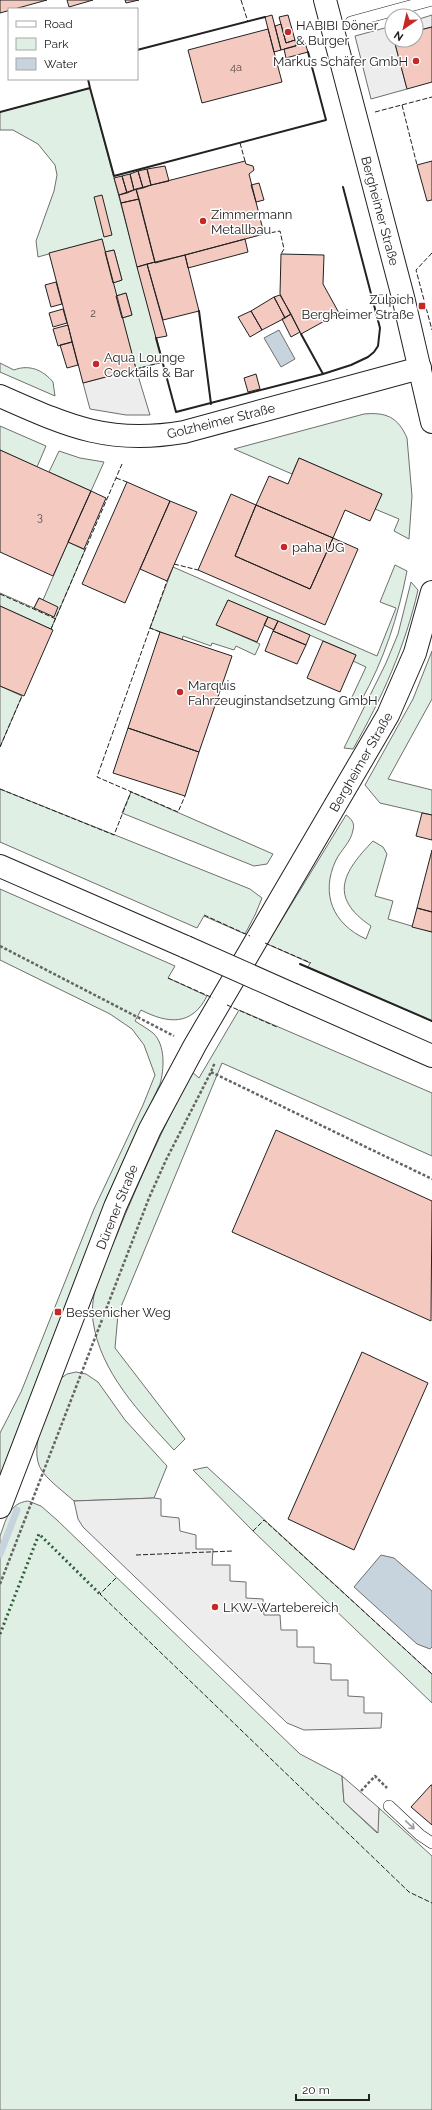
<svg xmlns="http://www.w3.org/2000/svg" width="432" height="2110" font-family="Raleway,sans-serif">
	<rect width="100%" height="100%" fill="#fff"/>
	<!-- green -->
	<path fill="#e0efe3" stroke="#6f6f6f" d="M90,88L163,362L136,369L122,318L132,315L126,293L116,296L113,283L122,280L114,250L105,252L102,239L38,257L36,241L54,191L57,175L55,165L38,144L13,130H0V112Z
		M0,363L14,370C29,364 43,370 53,382L55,396L0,372Z
		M364,414C386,412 398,417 407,438L412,496L409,539L394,531L399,519L375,509L382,494L299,458L292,474L234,449Z
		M0,426L46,446L37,467L0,450Z
		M59,451L80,458L104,462L91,491L49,472Z
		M68,542L85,550L51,629L0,606V593L34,608L39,598L43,600Z
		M395,565L407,571C398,617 384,660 361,701L352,697L366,667L353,661L356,655L228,600L217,625L260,644L255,655L236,646L234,650L212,643L211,646L183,636L182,640L150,628L173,567L377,656L396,608L380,602Z
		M411,582L418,590C405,647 382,698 353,749L344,748L386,663L398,634Z
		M432,651V699L388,779L432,790V815L380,803L365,785L413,699Z
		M0,686L22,696L0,747Z
		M0,789L250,889L262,898L255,915L245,934L204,916L197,928L0,842Z
		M131,792L273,854L267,864L254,866L122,813Z
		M346,815C352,819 355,824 353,830C351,842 341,850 336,860C320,894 333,924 366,939L371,926C328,897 343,872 373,841L383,847L387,854L375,896L393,901L388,919L432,932V1021L308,967L310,963L267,944Z
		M0,889L175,966L168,978L207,996C192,1026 168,1024 141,1010L135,1021C141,1025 148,1029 153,1033C166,1045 164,1070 160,1084L107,1197L0,1476V1433L21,1392L94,1209L143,1105L155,1075L144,1045L132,1029L110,1014L0,960Z
		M239,1010L432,1093V1156L222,1063L118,1314L115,1348L185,1439L174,1450C140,1413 100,1372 93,1321C89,1292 105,1262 116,1237C139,1180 164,1126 192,1072L199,1078Z
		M76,1372L86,1374L98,1382L125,1420L167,1466L154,1498L74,1501C64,1492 50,1482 42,1471C26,1448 51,1403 60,1379L67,1374Z
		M207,1467L432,1674V1703L253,1531L193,1470Z
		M28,1501L41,1506L57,1520L300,1754L342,1776L344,1802L377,1833L379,1808L432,1856V2110H0V1536C6,1520 9,1503 28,1501Z"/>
	<!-- parking -->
	<path fill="#ededed" stroke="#6f6f6f" d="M432,15V27L416,31V20Z
		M392,26V40H394L407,89L371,99L355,36Z
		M136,369L150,415H126L90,409L83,383Z
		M154,1498L161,1499V1516L179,1518L180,1531L196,1535V1549H213L212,1565H230V1581L246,1582V1598L263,1599L264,1615H280L281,1630H297V1647H314V1663L331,1664V1680H348V1696L364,1697V1713H382L381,1728L304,1730L287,1723L83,1527L78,1519L74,1501Z
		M342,1776L379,1808L378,1833L344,1802Z"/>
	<!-- water -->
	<path fill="#c7d3dd" stroke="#6f6f6f" d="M279,330L295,359L281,367L264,338Z
		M381,1555L394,1558L432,1591V1647L430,1649L417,1644L354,1587Z"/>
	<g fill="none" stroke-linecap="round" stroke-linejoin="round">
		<!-- stream -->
		<path stroke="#c7d3dd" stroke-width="7" d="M0,1554L17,1510"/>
	</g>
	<!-- building -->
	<path fill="#f3c9c0" stroke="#222" d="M0,0H47L0,13Z
		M67,0H93L69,7Z
		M125,0H139L126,3Z
		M272,15L281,50L274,52L265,17Z
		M288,15L295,40L286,43L279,17Z
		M281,24L286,43L295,40L296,46L281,50L275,26Z
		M432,27V82L407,89L394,40H416V31Z
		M268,29L282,82L202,103L188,50Z
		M305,43L308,52L286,58L284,49Z
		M245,161L246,164L253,166L254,170L249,174L264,234L155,263L136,189Z
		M432,161V200L427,201L417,165Z
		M165,166L169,181L151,185L147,169Z
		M147,169L151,185L143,188L138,171Z
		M138,171L143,188L134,190L130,174Z
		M130,174L134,190L127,193L122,176Z
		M122,176L127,193L119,195L114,178Z
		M259,183L264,200L256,202L251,185Z
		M136,189L139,199L121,203L119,195Z
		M102,195L112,235L104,237L94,197Z
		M139,199L155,262L137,267L121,203Z
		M102,239L136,369L83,383L49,253Z
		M245,239L248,252L188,268L185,255Z
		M114,250L122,280L113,283L105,252Z
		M281,254L324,255L323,284L339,313L301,334L280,294Z
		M185,255L199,311L163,320L147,264Z
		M147,264L167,336L156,338L137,267Z
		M56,282L62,304L51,307L45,285Z
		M126,293L132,315L122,318L116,296Z
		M280,295L291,314L285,318L274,297Z
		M274,297L285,318L262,330L251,311Z
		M63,309L67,323L53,327L49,313Z
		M251,311L262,330L250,337L238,317Z
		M291,314L300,332L291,337L282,319Z
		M68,325L72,342L58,346L53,329Z
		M72,342L78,365L67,368L60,345Z
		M256,374L260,389L248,392L244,378Z
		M0,450L91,491L53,576L0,552Z
		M299,458L382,494L370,521L345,510L333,538L256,505L269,476L288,484Z
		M127,482L170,501L125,603L82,584Z
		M91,491L106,498L84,549L68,542Z
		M231,494L256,505L235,556L310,589L333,538L358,549L325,625L198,570Z
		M170,501L197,512L167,581L140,569Z
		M256,505L333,538L310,589L235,556Z
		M39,598L58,607L54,617L34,608Z
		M228,600L268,617L257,642L216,625Z
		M0,606L53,630L24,696L0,686Z
		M268,617L278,621L274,630L264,625Z
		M278,621L310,635L306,645L273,631Z
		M273,631L306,645L297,664L265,651Z
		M160,632L232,656L199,752L128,728Z
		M323,641L356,655L340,692L307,678Z
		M128,728L199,752L185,796L113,773Z
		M422,813L432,815V840L416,836Z
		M432,850V912L417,908Z
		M417,908L432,912V932L412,927Z
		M276,1130L432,1201L431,1321L232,1232Z
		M362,1352L428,1383L354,1550L288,1519Z
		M431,1785H432V1825L411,1807Z"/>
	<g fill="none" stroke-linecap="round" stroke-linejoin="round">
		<defs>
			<path id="lane" d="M351,22L432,0
				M389,1806L420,1835L432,1843"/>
			<path id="street" d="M0,396C68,426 108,445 184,432L420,368"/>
			<path id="secondary" d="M325,0L403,297L432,422
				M0,1507L115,1207L150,1129L195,1045L388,715L415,653L432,592"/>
			<path id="primary" d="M0,866L186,947
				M294,995L432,1056"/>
		</defs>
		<!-- lane casing -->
		<use href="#lane" stroke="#222" stroke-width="12"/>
		<!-- street casing -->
		<use href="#street" stroke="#222" stroke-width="24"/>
		<!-- secondary casing -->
		<use href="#secondary" stroke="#222" stroke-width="24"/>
		<!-- primary casing -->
		<use href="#primary" stroke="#222" stroke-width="24"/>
		<!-- path -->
		<path stroke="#646464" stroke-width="2.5" stroke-dasharray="3 2" stroke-linecap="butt" d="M0,946L174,1036
			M211,1072L432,1179
			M0,1584L149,1198L166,1160L211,1072L215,1062
			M361,1791L375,1776L387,1788"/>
		<!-- lane -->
		<use href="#lane" stroke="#fff" stroke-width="11"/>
		<!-- street -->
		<use href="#street" stroke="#fff" stroke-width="22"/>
		<!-- secondary -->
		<use href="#secondary" stroke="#fff" stroke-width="22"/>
		<!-- primary -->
		<use href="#primary" stroke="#fff" stroke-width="22"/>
		<defs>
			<path id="primary-bridge" d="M186,947L294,995"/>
		</defs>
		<!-- primary-bridge casing -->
		<use href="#primary-bridge" stroke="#222" stroke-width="24" stroke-linecap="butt"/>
		<!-- primary-bridge -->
		<use href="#primary-bridge" stroke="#fff" stroke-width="22"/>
		<!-- hedge -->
		<path stroke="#2f5e38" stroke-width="3" stroke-dasharray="2 3" stroke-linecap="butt" d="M0,1634L39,1534L100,1594"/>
		<!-- fence -->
		<path stroke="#222" stroke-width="1" stroke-dasharray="5 2" stroke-linecap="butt" d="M241,0L248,22
			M402,105L417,165
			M375,112L432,97
			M240,143L245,161
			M264,234L280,231L284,249L281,254
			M432,253L416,270L432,330
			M136,369L163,362
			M116,478L127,482
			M174,564L198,570
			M0,594L56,619
			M150,628L167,581
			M51,629L122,464
			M160,632L150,628L97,777L178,812L185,796
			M0,747L22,696
			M0,789L114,835L131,792
			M204,915L250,936
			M265,943L311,963
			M168,978L213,998
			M227,1005L277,1027
			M253,1531L264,1520L432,1674
			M136,1555L233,1551
			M116,1578L100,1594L409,1892L432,1903"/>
		<!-- wall -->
		<path stroke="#222" stroke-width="2" d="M137,50L265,17
			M90,88L114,176L326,120L308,52
			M0,112L90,88L88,79
			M199,311L211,404
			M301,334L323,374
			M156,338L176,412L323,374L351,365L368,357L374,352L378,346L380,328L343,187
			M300,964L432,1021"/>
	</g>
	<!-- one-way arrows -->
	<defs><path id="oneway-shaft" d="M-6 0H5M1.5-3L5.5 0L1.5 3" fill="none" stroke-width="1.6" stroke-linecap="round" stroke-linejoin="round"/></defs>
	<use stroke="#9c9c9c" href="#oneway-shaft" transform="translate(410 1825) rotate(43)"/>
	<!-- markers -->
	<g fill="#c62828" stroke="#fff" stroke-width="1.5">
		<circle cx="288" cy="32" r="4"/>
		<circle cx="416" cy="61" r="4"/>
		<circle cx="203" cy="221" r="4"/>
		<rect x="418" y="302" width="8" height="8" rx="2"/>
		<circle cx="96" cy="364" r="4"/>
		<circle cx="284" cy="547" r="4"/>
		<circle cx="180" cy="692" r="4"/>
		<rect x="54" y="1308" width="8" height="8" rx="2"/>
		<circle cx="215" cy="1607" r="4"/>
	</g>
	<g text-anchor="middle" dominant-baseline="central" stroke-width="3" stroke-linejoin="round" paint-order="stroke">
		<!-- number labels -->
		<g font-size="11" fill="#564c4a">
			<text x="236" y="67">4a</text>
			<text x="93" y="313">2</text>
			<text x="40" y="517">3</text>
		</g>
		<!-- poi labels -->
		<g font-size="13" fill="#222" stroke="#fff" text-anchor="start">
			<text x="296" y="25">HABIBI Döner<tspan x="296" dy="15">&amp; Burger</tspan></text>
			<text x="408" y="61" text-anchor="end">Markus Schäfer GmbH</text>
			<text x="211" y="214">Zimmermann<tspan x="211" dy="15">Metallbau</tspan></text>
			<text x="414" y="299" text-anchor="end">Zülpich<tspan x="414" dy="15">Bergheimer Straße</tspan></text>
			<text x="104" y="357">Aqua Lounge<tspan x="104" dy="15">Cocktails &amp; Bar</tspan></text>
			<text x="292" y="547">paha UG</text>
			<text x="188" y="685">Marquis<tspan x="188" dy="15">Fahrzeuginstandsetzung GmbH</tspan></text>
			<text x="66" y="1312">Bessenicher Weg</text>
			<text x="223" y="1607">LKW-Wartebereich</text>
		</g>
		<!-- street labels -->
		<g font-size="13" fill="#222" stroke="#fff">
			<text transform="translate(380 211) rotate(75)">Bergheimer Straße</text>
			<text transform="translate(221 421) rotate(-14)">Golzheimer Straße</text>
			<text transform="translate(361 762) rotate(-60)">Bergheimer Straße</text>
			<text transform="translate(117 1207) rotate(-68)">Dürener Straße</text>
		</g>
	</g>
	<!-- legend -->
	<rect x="8" y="8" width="130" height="72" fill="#ffffff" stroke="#a7a7a7"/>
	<rect x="16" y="21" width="20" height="6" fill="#ffffff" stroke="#a7a7a7"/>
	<text x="44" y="28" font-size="12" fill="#222222">Road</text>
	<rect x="16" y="38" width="20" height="12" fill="#e0efe3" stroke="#a7a7a7"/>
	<text x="44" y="48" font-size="12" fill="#222222">Park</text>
	<rect x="16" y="58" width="20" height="12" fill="#c7d3dd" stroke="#a7a7a7"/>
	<text x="44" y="68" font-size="12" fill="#222222">Water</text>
	<!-- north arrow -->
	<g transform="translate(404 28) rotate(214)"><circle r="19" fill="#ffffff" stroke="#a7a7a7"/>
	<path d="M0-3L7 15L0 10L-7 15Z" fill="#c62828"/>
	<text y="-6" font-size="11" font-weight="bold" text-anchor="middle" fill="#222222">N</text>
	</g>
	<!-- scale -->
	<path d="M296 2094v6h73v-6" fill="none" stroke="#222222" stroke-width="2"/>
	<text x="302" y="2094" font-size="12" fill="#222222" stroke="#ffffff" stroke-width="3" paint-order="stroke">20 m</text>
</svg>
